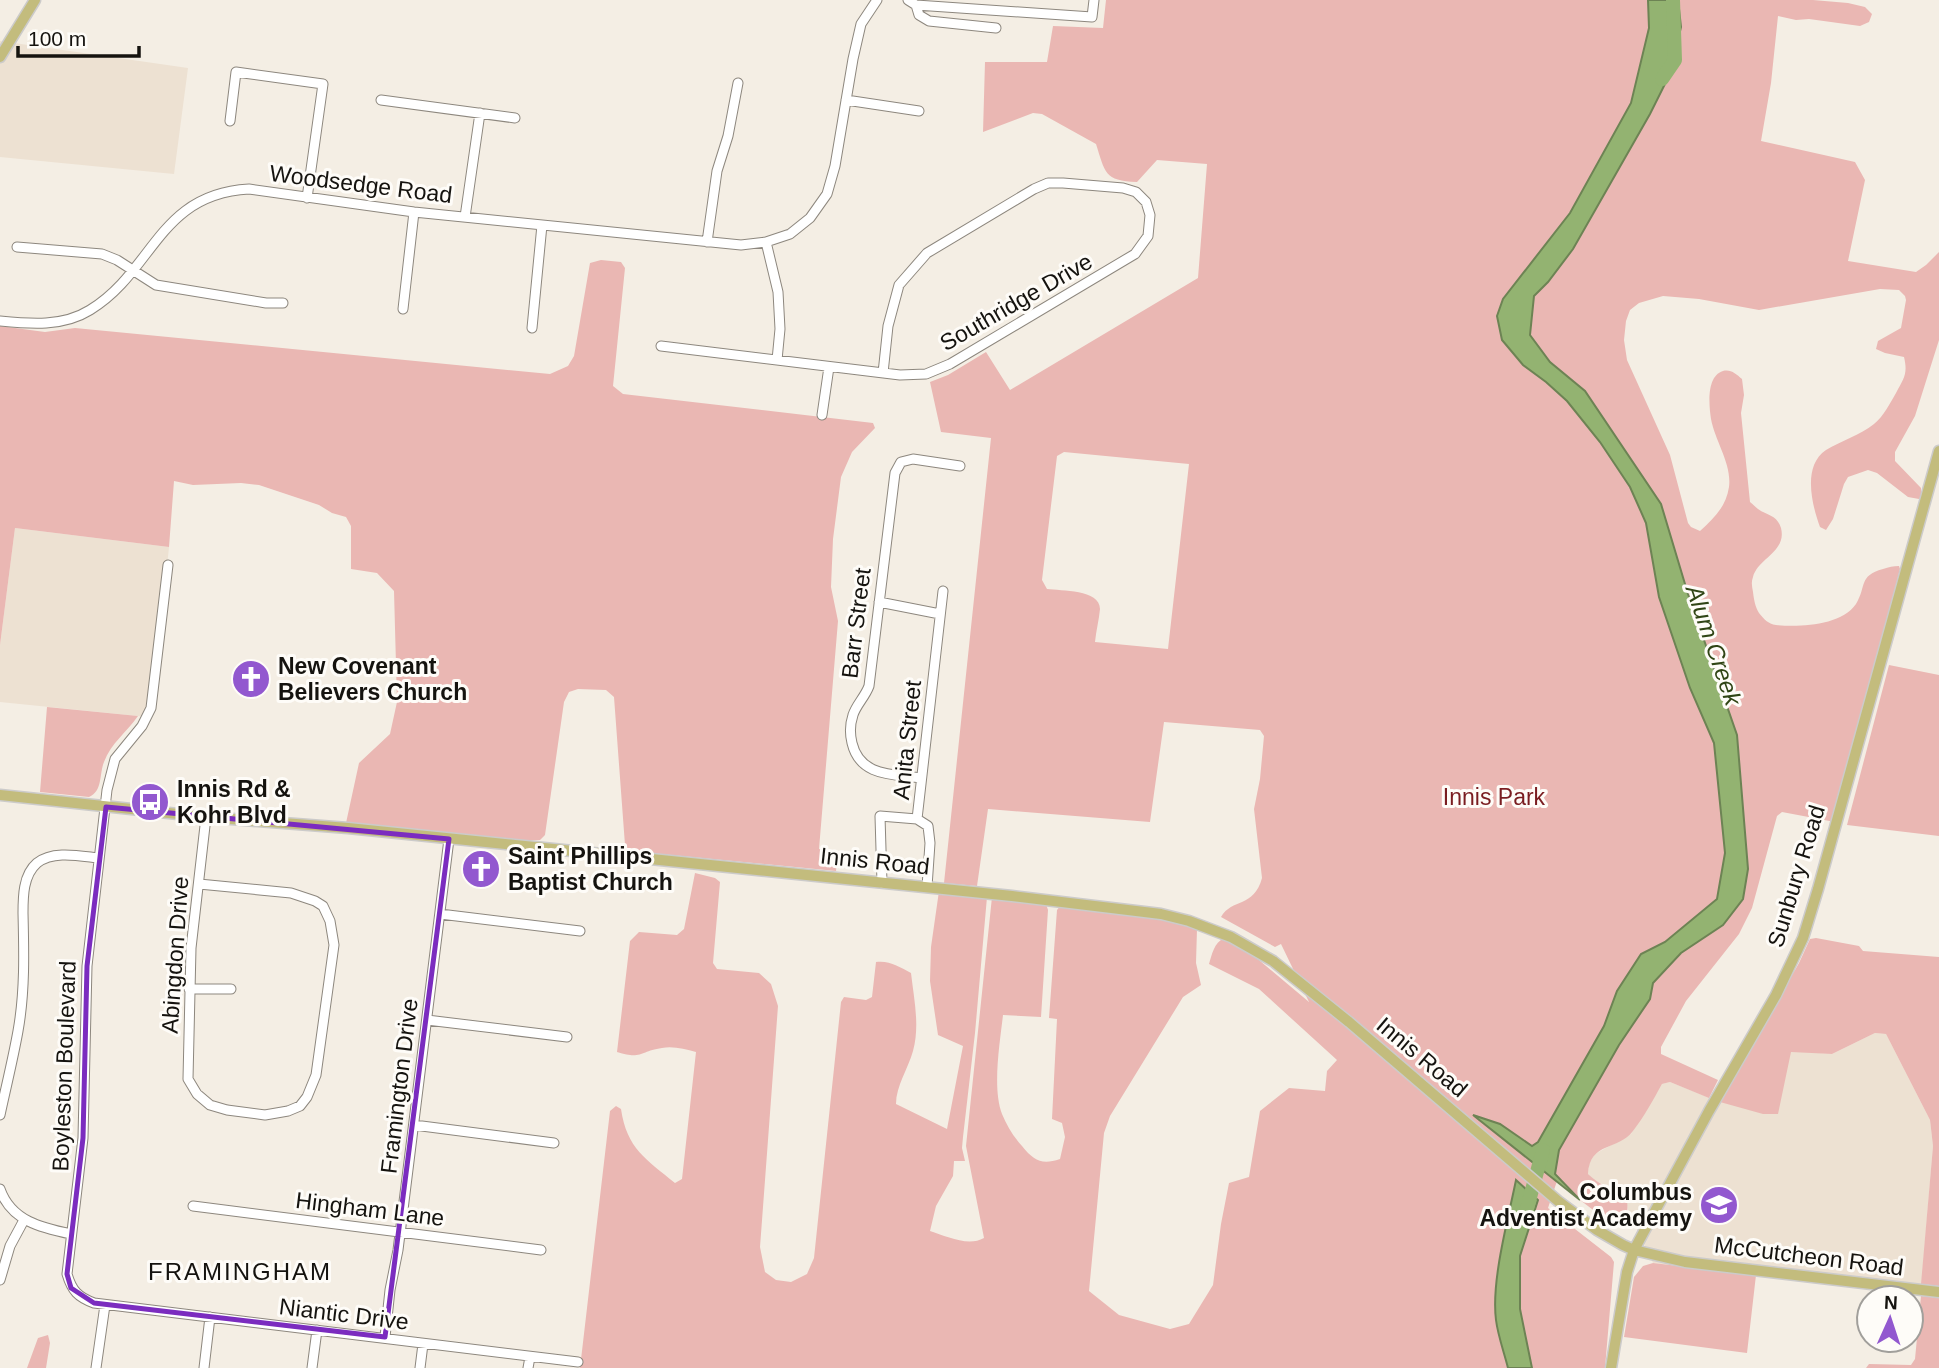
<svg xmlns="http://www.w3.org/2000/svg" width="1939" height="1368" font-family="Helvetica,sans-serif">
	<rect width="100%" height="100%" fill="#f4eee4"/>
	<!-- built -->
	<path fill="#ede1d2" d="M0,41L188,68L174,174L0,157Z
		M15,528L169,547L153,700L148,717L0,702V645Z
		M1875,1033L1886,1034L1930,1120L1933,1146L1921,1289L1756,1275L1653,1263L1628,1210L1626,1200L1615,1190L1594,1180L1588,1174L1589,1163L1595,1154L1631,1134L1662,1084L1670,1082L1720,1102L1791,1051L1832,1054Z"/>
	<!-- green -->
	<path fill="#eab7b3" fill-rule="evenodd" d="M1106,0H1673L1675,51L1681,27L1678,0H1813L1848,3L1865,7L1872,14L1869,22L1860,26L1809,19L1796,20L1778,16L1771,83L1761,141L1855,162L1865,180L1848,261L1916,272L1926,265L1939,252V340L1915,416L1895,452V461L1921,488V496L1919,499L1908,497L1877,473L1868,470L1848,477L1844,484L1833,519L1826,530L1820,527C1812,505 1802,466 1826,450C1841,441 1860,435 1874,424C1884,416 1890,403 1896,393C1904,378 1908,374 1904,357L1885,353L1876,349L1878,341L1901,328L1906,300L1905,296L1899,290L1880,289L1759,310L1699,299L1663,296L1639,303L1630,310L1626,321L1624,340L1627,360L1670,455L1688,523L1691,527L1700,531C1714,518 1726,507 1729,487C1732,464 1715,441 1711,419C1709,406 1706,376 1723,371C1731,369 1736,374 1742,379L1744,395L1741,413L1750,502C1753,504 1755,507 1758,509C1768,516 1777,515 1781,528C1787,552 1758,558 1753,577C1751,582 1752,587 1753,592C1754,600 1755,606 1759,613C1764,619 1768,624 1776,625C1799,627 1841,626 1856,604C1867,586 1858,576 1883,569C1889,567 1893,566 1899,566L1900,569L1835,822L1782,812L1777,816L1752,908L1739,934L1686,1001L1661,1047V1054L1718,1080L1709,1098L1670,1082L1662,1084C1653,1100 1644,1117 1633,1131C1618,1151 1590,1141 1588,1174C1599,1185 1614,1189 1627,1200C1628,1211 1628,1218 1619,1226L1613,1225L1580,1200L1558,1178L1548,1208L1611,1257L1614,1262L1605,1368H580L610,1111L616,1106L621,1109C627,1149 646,1159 675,1183L682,1179L696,1052C685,1049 673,1046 662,1048C640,1051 642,1060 617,1052L630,941L639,932L677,935L684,929L695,873L715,878L720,882L713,963L717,969L759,973L771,984L778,1006L760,1247L765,1272L776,1280L791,1282L807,1274L814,1258L841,1002L844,997L866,1000L872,997L876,962C889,960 900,967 911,973C914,999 920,1026 913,1051C908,1069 896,1086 896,1104L947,1129L963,1046L938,1035L930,981L931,947L939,891L987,897L975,1033L963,1137L962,1148L965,1161H954L953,1176L936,1206L930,1231C946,1236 968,1247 984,1238L966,1146L992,897L1046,904L1048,910L1041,1017L1003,1015C1000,1042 992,1088 1002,1114C1007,1126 1013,1136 1022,1146C1034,1161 1042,1165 1060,1159L1065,1137L1062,1123L1052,1119L1057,1019L1049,1018L1057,910L1061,905L1157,917L1192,926L1197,929L1196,963L1201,985L1183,997L1110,1116L1104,1133L1089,1291L1119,1315L1170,1329L1189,1324L1213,1285L1221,1224L1229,1183L1249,1177L1260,1111L1289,1088L1325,1091L1327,1071L1337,1060L1259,989L1209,964C1212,954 1214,943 1224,938L1247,950L1309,1002L1281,944L1275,947L1221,917C1232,898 1254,908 1262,878L1254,809L1260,779L1264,736L1260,730L1164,722L1150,822L988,809L977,886L944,883L991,438L941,432L930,382L948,375L986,352L1010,390L1198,278L1207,164L1157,160L1137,182C1104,181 1105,172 1096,144L1042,114L1033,113L983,132L985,62H1047L1053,26L1103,28ZM1559,227H1565L1548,282L1534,296L1528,268ZM1064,452L1189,464L1168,649L1095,642C1096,631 1099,620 1100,609C1100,589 1061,591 1047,589L1042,580L1057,456ZM1661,504L1688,594L1737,735L1748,869L1724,925L1681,953L1653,983L1600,1078L1630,991L1720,907L1740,860L1699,654Z
		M601,260L621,262L625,268L613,386L623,394L873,423L875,428L852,452L841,477L833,539L831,587L838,621L819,849L834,853L837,862L836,871L630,851L625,845L614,697L606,690L578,689L569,692L564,702L545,835L540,840L522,841L346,823L359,763L390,734L397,702L394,591L377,573L351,569V526L346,517L332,513L319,505L259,485L241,483L193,485L174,481L169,547L15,528L0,645V326L45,332L75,328L550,374L568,366L574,356L590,263Z
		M1889,665L1939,675V836L1847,825Z
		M47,707L138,716C127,732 111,743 104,762C99,774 103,791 89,797L40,792Z
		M1816,938L1859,946L1863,951L1939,957V1286L1921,1284L1933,1146L1930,1120L1886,1034L1875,1033L1832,1054L1791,1052L1778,1114H1763L1720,1102L1799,963L1810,939Z
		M1653,1263L1756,1275L1747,1353L1624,1337L1634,1277L1643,1266Z
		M1921,1296L1939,1298V1368H1866L1869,1364L1911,1365L1915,1359Z
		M48,1335L50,1343L46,1368H27L38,1338Z"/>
	<!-- water -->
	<path fill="#93b371" stroke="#6d8354" stroke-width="2" d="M1648,0H1678L1681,27L1671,72L1650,114L1573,249L1548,282L1534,296L1530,335L1550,362L1585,391L1661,504L1688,594L1737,735L1748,869L1743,899L1723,925L1681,953L1653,983L1650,999L1619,1045L1559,1150L1555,1174L1580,1200L1473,1115L1500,1124L1532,1146L1538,1142L1604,1026L1617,991L1641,954L1665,942L1717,899L1725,853L1714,743L1690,688L1659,597L1646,523L1630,487L1600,442L1567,401L1546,382L1523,365L1502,340L1497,316L1503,299L1570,213L1631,103L1649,28Z
		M1516,1180L1538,1200L1520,1256V1309L1532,1368H1508C1504,1352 1498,1336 1496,1320C1491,1281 1508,1220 1516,1180Z"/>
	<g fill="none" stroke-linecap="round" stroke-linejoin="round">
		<!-- river -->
		<path stroke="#93b371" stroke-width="14" d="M1662,79L1675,60L1673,0
			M1526,1212L1543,1150"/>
		<defs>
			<path id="minor" d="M908,0L916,5L1092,17L1094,0
				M916,5L919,15L929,21L996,28
				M381,100L515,118
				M846,100L919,111
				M230,121L236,72L323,84L307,198
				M465,217L480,113
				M707,242L717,171L728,136L738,83
				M766,242L778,292L780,329L777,360
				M17,247L102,254L117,260L156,285L266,303H283
				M403,309L414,212
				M0,321C30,324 63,327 90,310C154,271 158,194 249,189L414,212L741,245L766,242L790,234L810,218L827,194L835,166L853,59L861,24L877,0
				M532,328L542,225
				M661,346L900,375L926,374L950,364L1135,254L1148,236L1150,215L1146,202L1136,192L1123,188L1063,183H1048L1034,189L927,253L899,285L888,326L883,373
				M822,415L829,367
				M168,565L151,708L142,726L115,759L107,790L87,966L83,1138L67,1274C72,1291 78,1297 94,1303L578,1362
				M879,602L940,614
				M921,778C893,774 860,777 852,743C850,735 850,724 853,715C856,705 865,697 869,686L895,473L901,462L913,459L960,466
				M917,819L943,591
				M882,883L880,816L917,819L928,826L930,843L927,887
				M199,884L291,893L315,901L323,906L330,921L334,945L316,1075L307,1097L300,1106L288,1111L265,1115L227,1110L210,1105L197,1094L188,1079L191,948L206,817
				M440,914L580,931
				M189,989H231
				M427,1020L567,1037
				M0,1115C6,1087 13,1059 18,1031C25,992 24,952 23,913C23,897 23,875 37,863C53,850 80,856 99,858
				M414,1125L554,1143
				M0,1189C11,1221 42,1228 71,1234
				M193,1206L541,1250
				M0,1280L10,1246L24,1220
				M385,1337L390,1290L398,1250L449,839
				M96,1368L105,1305
				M204,1368L210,1317
				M312,1368L317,1330
				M420,1368L423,1344
				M528,1368L530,1357"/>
			<path id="major" d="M0,57L35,0
				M0,795L206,817L348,828L1012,896L1161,914L1189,921L1231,937L1273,961L1349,1022L1558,1201L1597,1230L1623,1245L1634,1250L1685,1262L1939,1292
				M1611,1368L1627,1272L1634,1250L1709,1111L1776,995L1803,938L1818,889L1939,451"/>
		</defs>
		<!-- minor casing -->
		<use href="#minor" stroke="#8d877e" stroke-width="11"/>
		<!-- major casing -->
		<use href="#major" stroke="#cccbca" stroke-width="13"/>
		<!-- minor -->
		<use href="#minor" stroke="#fff" stroke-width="9"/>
		<!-- major -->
		<use href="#major" stroke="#c3bc7d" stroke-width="10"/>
	</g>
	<!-- marked area -->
	<path fill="none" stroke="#7b2cbf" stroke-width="5" stroke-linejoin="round" d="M106,807L449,839L385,1337L94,1303L71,1288L67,1274L83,1138L87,966Z"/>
	<!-- icons -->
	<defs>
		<symbol id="church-disc" viewBox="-11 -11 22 22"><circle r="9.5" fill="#9258cf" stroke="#fefcf8"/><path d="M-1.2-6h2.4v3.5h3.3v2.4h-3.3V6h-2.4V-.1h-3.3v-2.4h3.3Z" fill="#fff"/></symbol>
		<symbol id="bus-disc" viewBox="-11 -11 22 22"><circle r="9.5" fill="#9258cf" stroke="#fefcf8"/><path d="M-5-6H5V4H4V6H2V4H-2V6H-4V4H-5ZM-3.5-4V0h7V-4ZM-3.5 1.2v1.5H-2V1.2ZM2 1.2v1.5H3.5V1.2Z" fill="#fff"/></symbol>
		<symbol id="school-disc" viewBox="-11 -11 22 22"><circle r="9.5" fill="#9258cf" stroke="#fefcf8"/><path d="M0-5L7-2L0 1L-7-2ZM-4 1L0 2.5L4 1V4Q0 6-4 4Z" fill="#fff"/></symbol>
	</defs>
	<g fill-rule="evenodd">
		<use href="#church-disc" x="229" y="657" width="44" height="44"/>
		<use href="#bus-disc" x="128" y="780" width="44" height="44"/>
		<use href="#church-disc" x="459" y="847" width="44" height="44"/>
		<use href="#school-disc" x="1697" y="1183" width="44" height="44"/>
	</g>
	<g text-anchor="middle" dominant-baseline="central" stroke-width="6" stroke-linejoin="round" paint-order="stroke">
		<!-- street labels -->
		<g font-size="23" fill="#15130f" stroke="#fefcf8">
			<text transform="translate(361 184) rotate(7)">Woodsedge Road</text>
			<text transform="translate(1016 302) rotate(-30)">Southridge Drive</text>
			<text transform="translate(856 623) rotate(-83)">Barr Street</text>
			<text transform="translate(907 740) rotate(-84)">Anita Street</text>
			<text transform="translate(875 861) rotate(6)">Innis Road</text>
			<text transform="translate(1796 876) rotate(-73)">Sunbury Road</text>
			<text transform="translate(175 955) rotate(-86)">Abingdon Drive</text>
			<text transform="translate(1422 1057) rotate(40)">Innis Road</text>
			<text transform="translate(64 1066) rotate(-88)">Boyleston Boulevard</text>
			<text transform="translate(399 1086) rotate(-83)">Framington Drive</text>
			<text transform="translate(370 1209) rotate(7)">Hingham Lane</text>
			<text transform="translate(1809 1256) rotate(7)">McCutcheon Road</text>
			<text transform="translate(344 1314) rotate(7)">Niantic Drive</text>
		</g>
		<!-- poi labels -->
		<g font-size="23" font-weight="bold" fill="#15130f" stroke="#fefcf8" text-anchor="start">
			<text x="278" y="666">New Covenant<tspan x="278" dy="26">Believers Church</tspan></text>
			<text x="177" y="789">Innis Rd &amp;<tspan x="177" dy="26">Kohr Blvd</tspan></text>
			<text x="508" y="856">Saint Phillips<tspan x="508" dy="26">Baptist Church</tspan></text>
			<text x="1692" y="1192" text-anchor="end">Columbus<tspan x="1692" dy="26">Adventist Academy</tspan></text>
		</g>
		<!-- park labels -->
		<g font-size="23" fill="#7a1d21" stroke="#fefcf8">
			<text x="1494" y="797">Innis Park</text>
		</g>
		<!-- water labels -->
		<g font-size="24" font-style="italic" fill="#304515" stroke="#fefcf8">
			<text transform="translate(1714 645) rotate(71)">Alum Creek</text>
		</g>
		<!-- neighbourhood labels -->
		<g font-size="24" letter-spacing="2" fill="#15130f" stroke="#fefcf8">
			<text x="240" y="1271">FRAMINGHAM</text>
		</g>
	</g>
	<!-- north arrow -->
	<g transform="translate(1890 1319) rotate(3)"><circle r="33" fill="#fefcf8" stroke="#a19f9b" stroke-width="2"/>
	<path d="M0-5L12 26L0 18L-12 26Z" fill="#9258cf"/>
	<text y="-10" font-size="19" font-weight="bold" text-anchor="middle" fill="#15130f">N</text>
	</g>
	<!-- scale -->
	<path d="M18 46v10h121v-10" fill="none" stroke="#15130f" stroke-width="3.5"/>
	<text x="28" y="46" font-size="21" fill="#15130f" stroke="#fefcf8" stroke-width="5" paint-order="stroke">100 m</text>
</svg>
